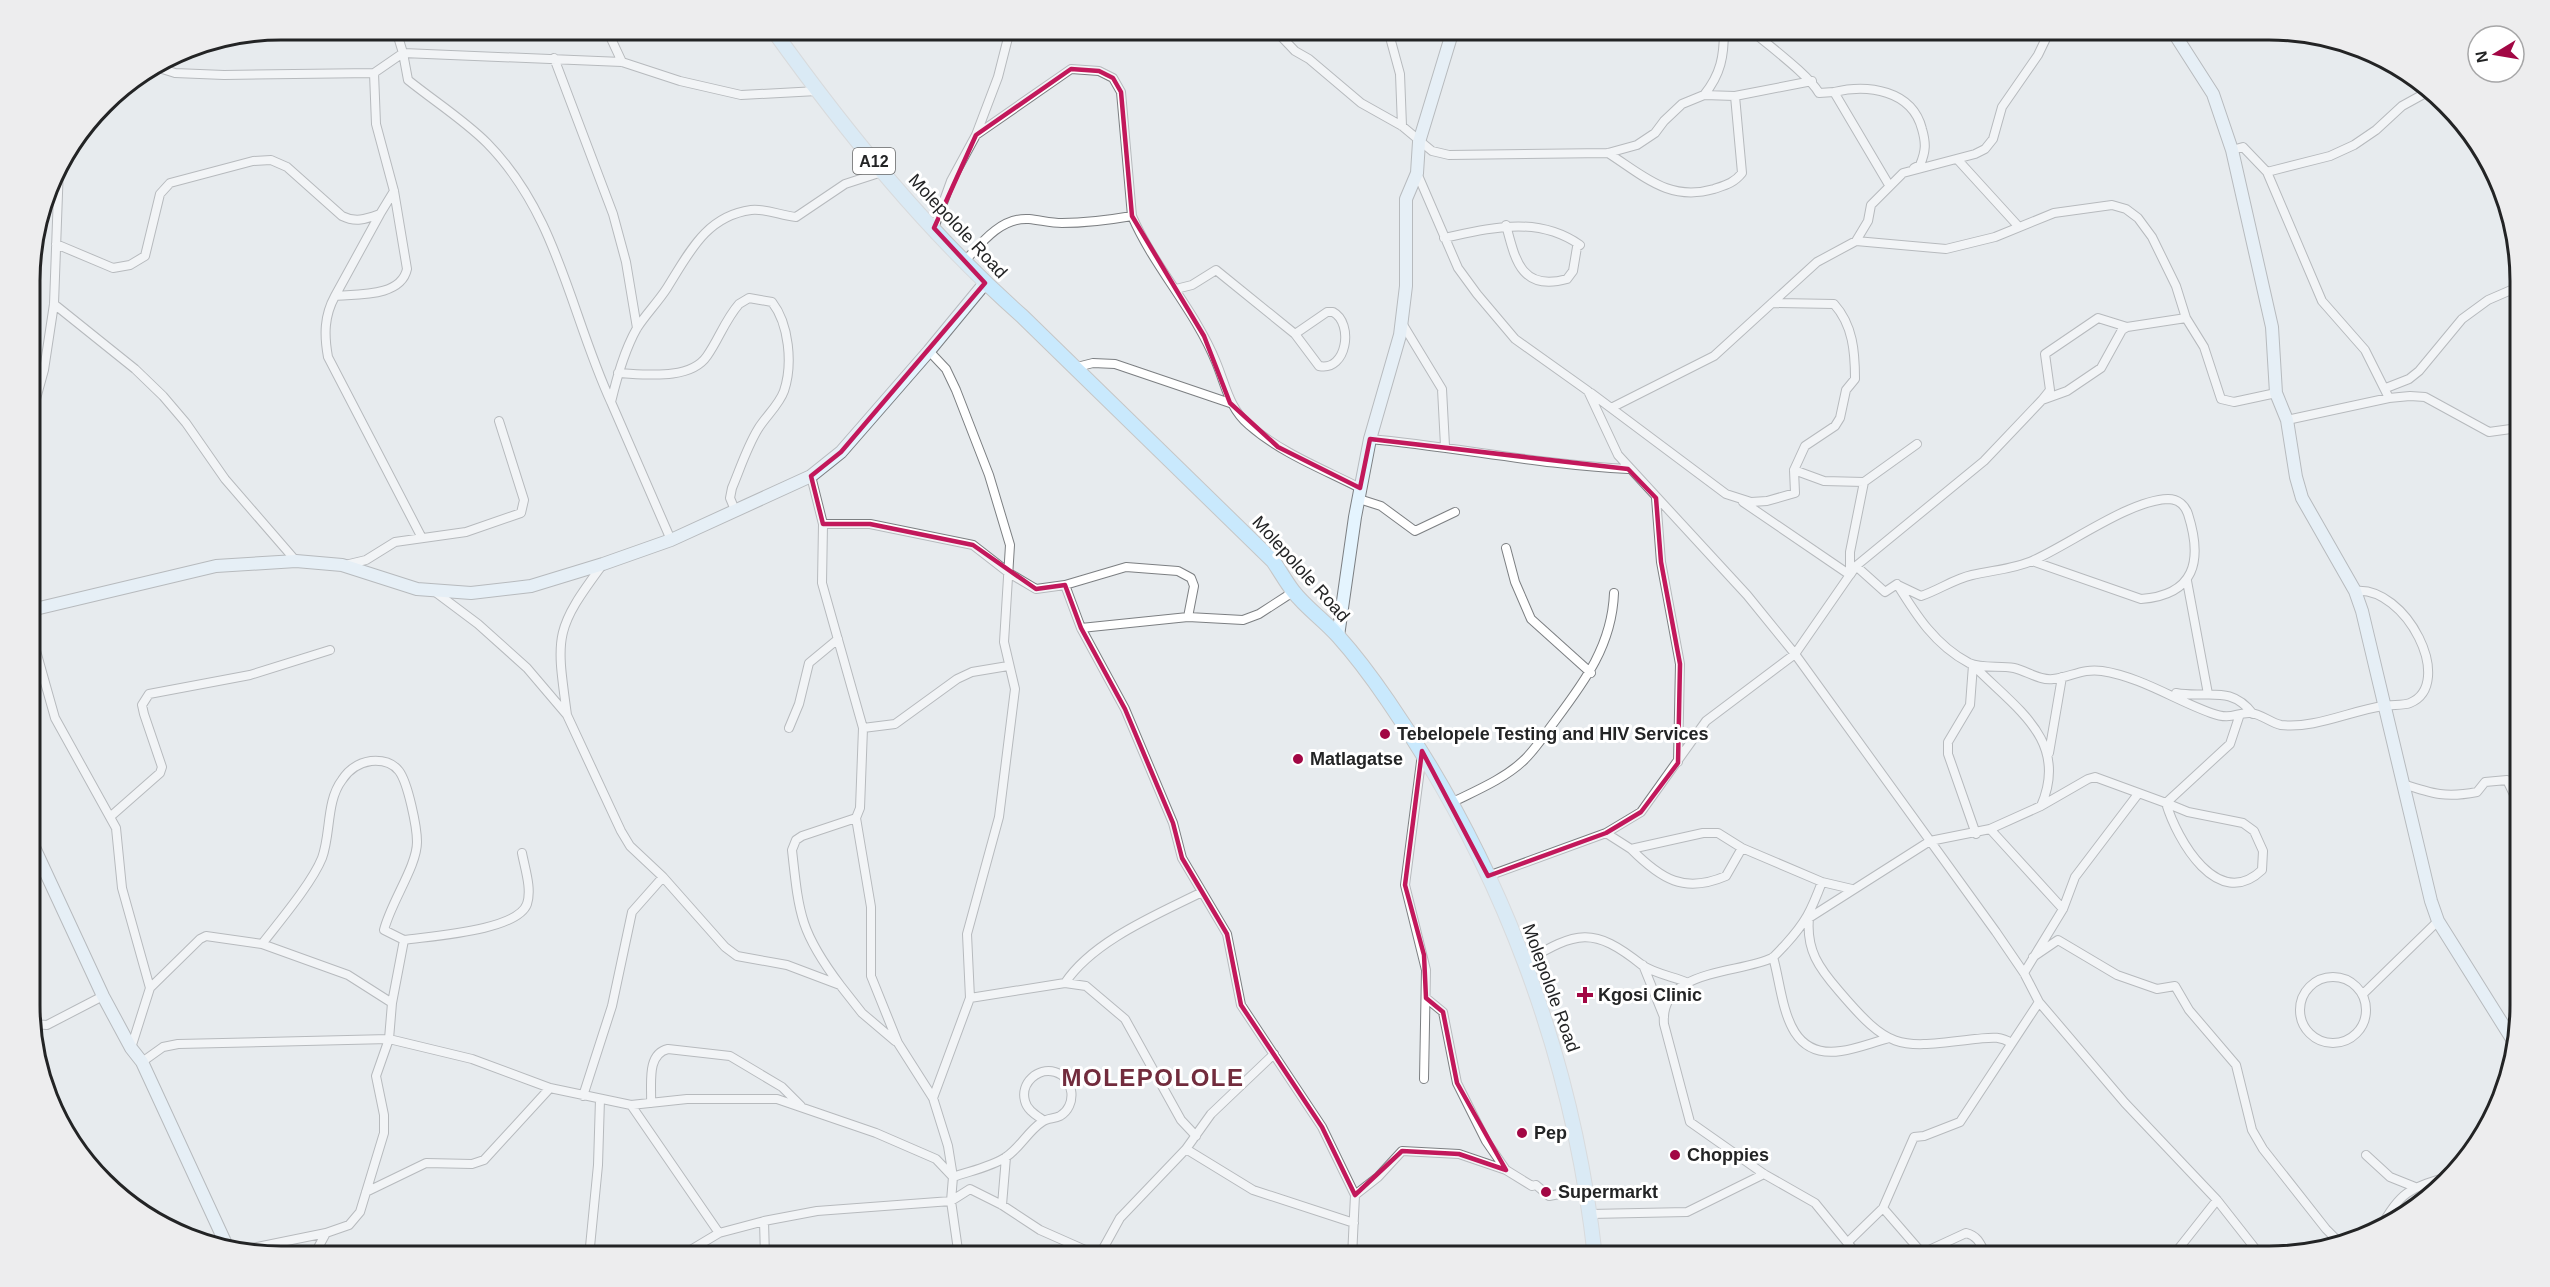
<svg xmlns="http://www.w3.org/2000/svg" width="2550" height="1287" font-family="Helvetica,sans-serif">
	<rect width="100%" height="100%" fill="#e7ebee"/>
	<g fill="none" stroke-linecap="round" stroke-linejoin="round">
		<defs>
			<path id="street" d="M607,30L622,62
				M1275,30L1295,51L1309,59L1361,103L1402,126L1432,151L1449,155L1608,153L1637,145L1655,133L1664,121L1682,104L1704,95L1735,96L1812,81
				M1388,30L1400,74L1402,126
				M1751,30C1769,46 1809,75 1819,93L1834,92
				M554,58L613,214L626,262L637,328
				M156,67L175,73L224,75L374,73L403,53L396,30
				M374,73L376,124L394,191L407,269C401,297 358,294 335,296C324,316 324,335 328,357L422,538
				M1704,95C1721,74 1724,56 1724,30
				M2232,150L2243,147L2267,172L2322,301L2365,350L2389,398
				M1608,153C1644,176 1669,202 1714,189C1726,185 1734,183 1742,173L1735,96
				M1957,159L2019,227
				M2267,172L2330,156L2354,145L2376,130L2402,106L2431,90
				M1417,173L1458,268L1477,294L1515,339L1588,391L1618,455L1747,595L1795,654L1996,932L2024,973L2039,1002L2125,1103L2217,1200L2261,1256
				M1889,185L1834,92C1868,84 1912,90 1922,129C1926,143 1926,151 1920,165L1914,168
				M1132,216C1154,267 1195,310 1216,362C1226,386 1229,408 1249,425C1281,453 1323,469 1360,488
				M934,228L951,181L976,135L998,77L1010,30
				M1444,238C1491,228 1537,215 1580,245L1577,247L1573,271L1567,279C1521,292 1515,259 1506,225
				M1856,241L1868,221L1871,205L1903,173L1975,154L1985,149L1993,139L2002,107L2038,55L2050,30
				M56,244L113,268L130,265L145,256L160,194L170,183L253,161L271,160L287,167L342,216C356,223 366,219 380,214L394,191
				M965,261C981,243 1001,217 1029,219C1040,220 1051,223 1062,223C1086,223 1109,220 1132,216L1121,92L1113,78L1099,71L1071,69L976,135
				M1176,289L1192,285L1216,270L1295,334L1319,366C1347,372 1354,323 1333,312H1327L1295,334
				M335,296L380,214
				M1772,303L1834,304C1853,325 1855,352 1855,379L1846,390L1840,418L1835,426L1805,446L1794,470
				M54,304L135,369L163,396L186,423L225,479L296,561
				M1402,323L1442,389L1445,446
				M929,351L946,369L956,390L989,475L1010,545L1004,642L1015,689L999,817L967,934L970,998L933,1098
				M1073,368L1093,363L1115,364L1230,403
				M618,373C644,374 690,381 707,356C719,339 725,320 739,304L749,298L772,302C789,324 793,364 784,391C779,405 766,416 758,429C747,447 740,469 732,488L730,498L735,510
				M2386,388L2409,379L2419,371L2462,319L2488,300L2518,287
				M1591,393L1726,494L1751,502L1767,501L1795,493L1794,470L1824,481L1864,482
				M2042,400L2050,390L2045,354L2098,318L2127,327
				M611,402C570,313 558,215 487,143C464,120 434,101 408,80L403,53L622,62L680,81L741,95L817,91
				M1611,408L1714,356L1817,262L1856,241L1946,249L1995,237L2054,213L2112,205L2126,209L2138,218L2152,237L2176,286L2186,318L2204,347L2221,399L2234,402L2276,393
				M31,417L44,370L54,304L59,166
				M2287,420L2389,398L2410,396L2425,397L2489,432L2518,428
				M1370,439C1457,447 1542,465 1628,469
				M1917,444L1864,482L1850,552V575L1856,566L1885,592L1897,584C1916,615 1935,645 1969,663C1982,669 2000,665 2014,668C2027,671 2040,681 2053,679C2071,677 2083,668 2102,671C2141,677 2175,700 2211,713C2232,721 2236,712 2251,713C2261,714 2271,723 2281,725C2314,729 2350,711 2383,706C2391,704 2403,706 2410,703C2456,684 2406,585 2355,591
				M811,476L823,524H870L973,545L1009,573L1036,589L1065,585L1081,628L1125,709L1173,823L1182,858L1227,934L1241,1005L1322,1127L1355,1195L1352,1257
				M1656,498L1661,562L1680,664L1678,762
				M1359,499L1381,506L1415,531L1455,512
				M1743,502L1850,575
				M823,524L822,583L863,728L860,808L856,818L871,907V976L898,1043L933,1098L948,1146L953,1177L951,1201L959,1257
				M671,540L611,402C617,377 624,351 637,328C646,314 658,302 667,288C689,253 706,216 751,210C765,208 782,216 796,217L845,184L882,172
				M1506,548L1515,582L1531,619L1591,673
				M345,565L366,560L395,542L466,532L521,513L524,500L499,421
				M2187,581L2208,694
				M1065,585L1126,567L1178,571L1191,578L1194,586L1188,617
				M1898,585L1921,596C1939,590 1954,579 1972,575C1993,570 2015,569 2034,560C2070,544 2130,500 2168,499C2178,499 2185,505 2188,514C2203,561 2195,595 2141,599L2032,561
				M434,591L478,624L527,668L567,715L621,831L630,846L663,877L725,947L737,956L787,965L840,985L862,1013L895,1041
				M1081,628L1188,617L1243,620L1259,614L1293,592
				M31,633L55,718L116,828L122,888L150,988L131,1048
				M1973,665L1970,705L1948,742V754L1976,834
				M1973,665C2015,708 2070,740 2041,806
				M2176,693C2207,699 2230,684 2253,714L2251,713
				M567,715C556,635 554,630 603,564
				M789,728L799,704L809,663L838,639
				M863,728L895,724L957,679L972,672L1008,666
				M2049,753L2062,677
				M1422,754L1405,885L1426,970L1424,1079
				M2403,784C2433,794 2446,798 2477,792L2485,782L2507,780L2519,805
				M1451,803C1475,791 1504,779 1523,761C1535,750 1545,734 1555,721C1585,681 1612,645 1614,593
				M2166,803L2188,812L2243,823L2254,831L2263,851L2262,870C2218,912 2177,840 2166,803Z
				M110,817L160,773L162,767L144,714L142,705L149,694L250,675L330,650
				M1990,829L2063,909
				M1606,833L1631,849L1703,833H1718L1742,848L1822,882L1852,889
				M1631,849C1661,879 1684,894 1726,876L1742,848
				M1488,876L1606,833L1641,812L1706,721L1795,654L1856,566L1984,461L2042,400L2067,391L2101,368L2122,330L2127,327L2186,318
				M1822,882C1811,911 1806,922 1785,945C1781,949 1776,955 1772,958C1738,974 1659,969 1664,1024L1690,1122L1764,1174L1815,1203L1859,1257
				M404,940C430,936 517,931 527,904C532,889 525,869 522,853
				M262,944L348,975L392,1003L389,1039L472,1059L550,1088L631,1105L719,1233
				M1773,957C1784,995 1783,1060 1841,1051C1856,1049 1871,1043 1886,1039
				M2033,957L2058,940L2117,975L2157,989L2175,986L2189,1010L2236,1065L2252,1130L2263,1149L2326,1229L2342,1245
				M1525,962C1577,931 1593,926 1642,965C1653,973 1674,977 1686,982
				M1643,965L1664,1017
				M2024,973L2063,909L2075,877L2138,794
				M2300 1010a33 33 0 1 1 66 0a33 33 0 1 1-66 0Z
				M1065,983C1093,941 1156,915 1200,893
				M840,985C800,932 799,914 792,850L796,840L802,836L856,818
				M150,988L200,939L206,936L262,944C279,922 312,883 322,858C331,834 326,801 342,780C349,769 358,763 371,761C382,760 392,762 399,771C408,783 417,827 417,842C417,866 391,902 384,930L404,940L392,1003
				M2363,994L2438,921
				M970,998L1065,983L1086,986L1125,1019L1181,1120L1196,1136
				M1426,998L1443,1012L1457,1083L1486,1141L1506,1170L1532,1186L1536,1185L1549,1196L1585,1189
				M32,1024L47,1025L103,996
				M2011,1043C1999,1035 1989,1038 1975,1039C1898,1048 1891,1052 1839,991C1819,968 1806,950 1809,918L1930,841L1990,829L2041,806L2088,779L2095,777L2166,803L2230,744L2239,717
				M142,1062L163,1047L178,1044L389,1039L376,1076L384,1115V1133L360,1212L349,1225L326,1233L313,1257
				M583,1096L612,1006L632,912L663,877
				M651,1103C652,1085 646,1054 668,1049L730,1056L782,1087L801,1106
				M631,1105L687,1099H777L876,1133L936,1159L953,1177C970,1171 991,1167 1006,1157C1020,1148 1028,1131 1042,1122C1047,1118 1054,1119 1060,1116C1077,1106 1075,1078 1055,1072C1038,1067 1020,1083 1025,1101C1027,1110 1036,1115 1043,1120
				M1186,1149L1253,1190L1354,1223
				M2366,1155L2390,1177L2415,1187
				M366,1192L426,1163L472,1164L484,1160L550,1088
				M1355,1195L1378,1177L1402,1151L1459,1154L1506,1170
				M1002,1205L1006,1157
				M1883,1208L1914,1137L1924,1136L1960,1122L2039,1002
				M1590,1214L1687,1212L1764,1174
				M764,1221L765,1257
				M2380,1229C2401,1189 2412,1188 2453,1175
				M1848,1242L1883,1208L1922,1253
				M247,1249L326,1233
				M1099,1256L1120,1218L1186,1149L1211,1114L1274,1054
				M2205,1256L2254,1250
				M589,1257L598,1165L600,1099
				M679,1257L719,1233L764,1221L817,1211L951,1201L970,1189L1002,1205L1040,1230L1101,1257
				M1914,1257L1966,1233C1979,1236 1981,1246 1987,1257
				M2172,1257L2217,1200"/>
			<path id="secondary" d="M2172,30L2213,94L2232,150L2272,327L2276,393L2287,420L2296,477L2302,498L2355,591L2362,611L2431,901L2438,921L2512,1039
				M31,610L216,566L296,561L342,565L417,589L471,593L531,586L603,564L671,540L811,476L841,452L929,351L985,283
				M1338,636L1355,517L1370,439L1400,335L1406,286V199L1417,173L1419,142L1453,30
				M32,843L103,996L131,1048L142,1062L226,1244"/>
			<path id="primary" d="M773,30C846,132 927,232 1022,316L1273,561C1280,571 1286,582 1293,591C1306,608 1324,620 1338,636C1356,656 1373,679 1388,701C1502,866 1573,1057 1595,1257"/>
		</defs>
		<!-- street casing -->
		<use href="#street" stroke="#7c7f82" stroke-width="10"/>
		<!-- secondary casing -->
		<use href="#secondary" stroke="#7c7f82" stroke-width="14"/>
		<!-- primary casing -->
		<use href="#primary" stroke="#c6c6c6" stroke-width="16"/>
		<!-- street -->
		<use href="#street" stroke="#fff" stroke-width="8"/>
		<!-- secondary -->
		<use href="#secondary" stroke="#e4f4fe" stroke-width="12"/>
		<!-- primary -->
		<use href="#primary" stroke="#c9e9fd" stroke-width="14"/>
	</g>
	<!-- marked area -->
	<path d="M0 0H2550V1287H0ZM1071,69L1099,71L1113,78L1121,92L1132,216L1204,336L1230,403L1278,447L1360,488L1370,439L1628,469L1656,498L1661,562L1680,664L1678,763L1641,812L1606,833L1488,876L1422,751L1405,885L1424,955L1426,998L1443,1012L1457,1083L1506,1170L1459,1154L1402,1151L1355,1195L1322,1127L1241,1005L1227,934L1182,858L1173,823L1125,709L1081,628L1065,585L1036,589L973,545L870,524H823L811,476L841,452L985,283L934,228L976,135Z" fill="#e7ebee" fill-opacity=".55" fill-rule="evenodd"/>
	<path fill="none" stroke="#c2185b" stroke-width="4.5" stroke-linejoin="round" d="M1071,69L1099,71L1113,78L1121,92L1132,216L1204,336L1230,403L1278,447L1360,488L1370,439L1628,469L1656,498L1661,562L1680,664L1678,763L1641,812L1606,833L1488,876L1422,751L1405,885L1424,955L1426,998L1443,1012L1457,1083L1506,1170L1459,1154L1402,1151L1355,1195L1322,1127L1241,1005L1227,934L1182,858L1173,823L1125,709L1081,628L1065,585L1036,589L973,545L870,524H823L811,476L841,452L985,283L934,228L976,135Z"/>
	<!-- markers -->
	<g fill="#a20744" stroke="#fff" stroke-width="2">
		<circle cx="1385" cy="734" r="6"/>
		<circle cx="1298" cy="759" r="6"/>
		<path d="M1582 986h6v6h6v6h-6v6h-6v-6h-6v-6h6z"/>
		<circle cx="1522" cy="1133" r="6"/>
		<circle cx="1675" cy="1155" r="6"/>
		<circle cx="1546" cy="1192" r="6"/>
	</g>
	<g text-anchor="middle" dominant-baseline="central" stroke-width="6" stroke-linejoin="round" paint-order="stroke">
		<!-- shield labels -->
		<rect fill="#fff" stroke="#656666" stroke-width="1.5" x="853" y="148" width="42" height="26" rx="4.5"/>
		<g font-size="16" font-weight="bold" fill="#232425">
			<text x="874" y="161">A12</text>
		</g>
		<!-- street labels -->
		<g font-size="18" fill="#232425" stroke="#fff">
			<text transform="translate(958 226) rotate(47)">Molepolole Road</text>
			<text transform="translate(1301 569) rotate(48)">Molepolole Road</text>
			<text transform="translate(1551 988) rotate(70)">Molepolole Road</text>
		</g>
		<!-- poi labels -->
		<g font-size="18" font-weight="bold" fill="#232425" stroke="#fff" text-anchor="start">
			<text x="1397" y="734">Tebelopele Testing and HIV Services</text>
			<text x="1310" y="759">Matlagatse</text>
			<text x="1598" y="995">Kgosi Clinic</text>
			<text x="1534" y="1133">Pep</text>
			<text x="1687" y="1155">Choppies</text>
			<text x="1558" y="1192">Supermarkt</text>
		</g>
		<!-- district labels -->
		<g font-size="24" font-weight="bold" letter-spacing="1.5" fill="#722c3d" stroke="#fff">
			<text x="1153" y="1077">MOLEPOLOLE</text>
		</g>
	</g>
	<!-- crop -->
	<path d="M0 0H2550V1287H0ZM281 40H2269A241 241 0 0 1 2510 281V1005A241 241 0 0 1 2269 1246H281A241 241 0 0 1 40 1005V281A241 241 0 0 1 281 40Z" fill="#ededee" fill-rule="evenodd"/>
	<path fill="none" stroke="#232425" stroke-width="3" d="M281 40H2269A241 241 0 0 1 2510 281V1005A241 241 0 0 1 2269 1246H281A241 241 0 0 1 40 1005V281A241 241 0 0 1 281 40Z"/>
	<!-- north arrow -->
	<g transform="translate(2496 54) rotate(259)"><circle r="28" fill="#ffffff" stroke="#a7a7a8" stroke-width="1.5"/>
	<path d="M0-4.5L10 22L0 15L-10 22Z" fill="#a20744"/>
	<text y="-9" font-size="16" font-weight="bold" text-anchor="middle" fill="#232425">N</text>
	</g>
</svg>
